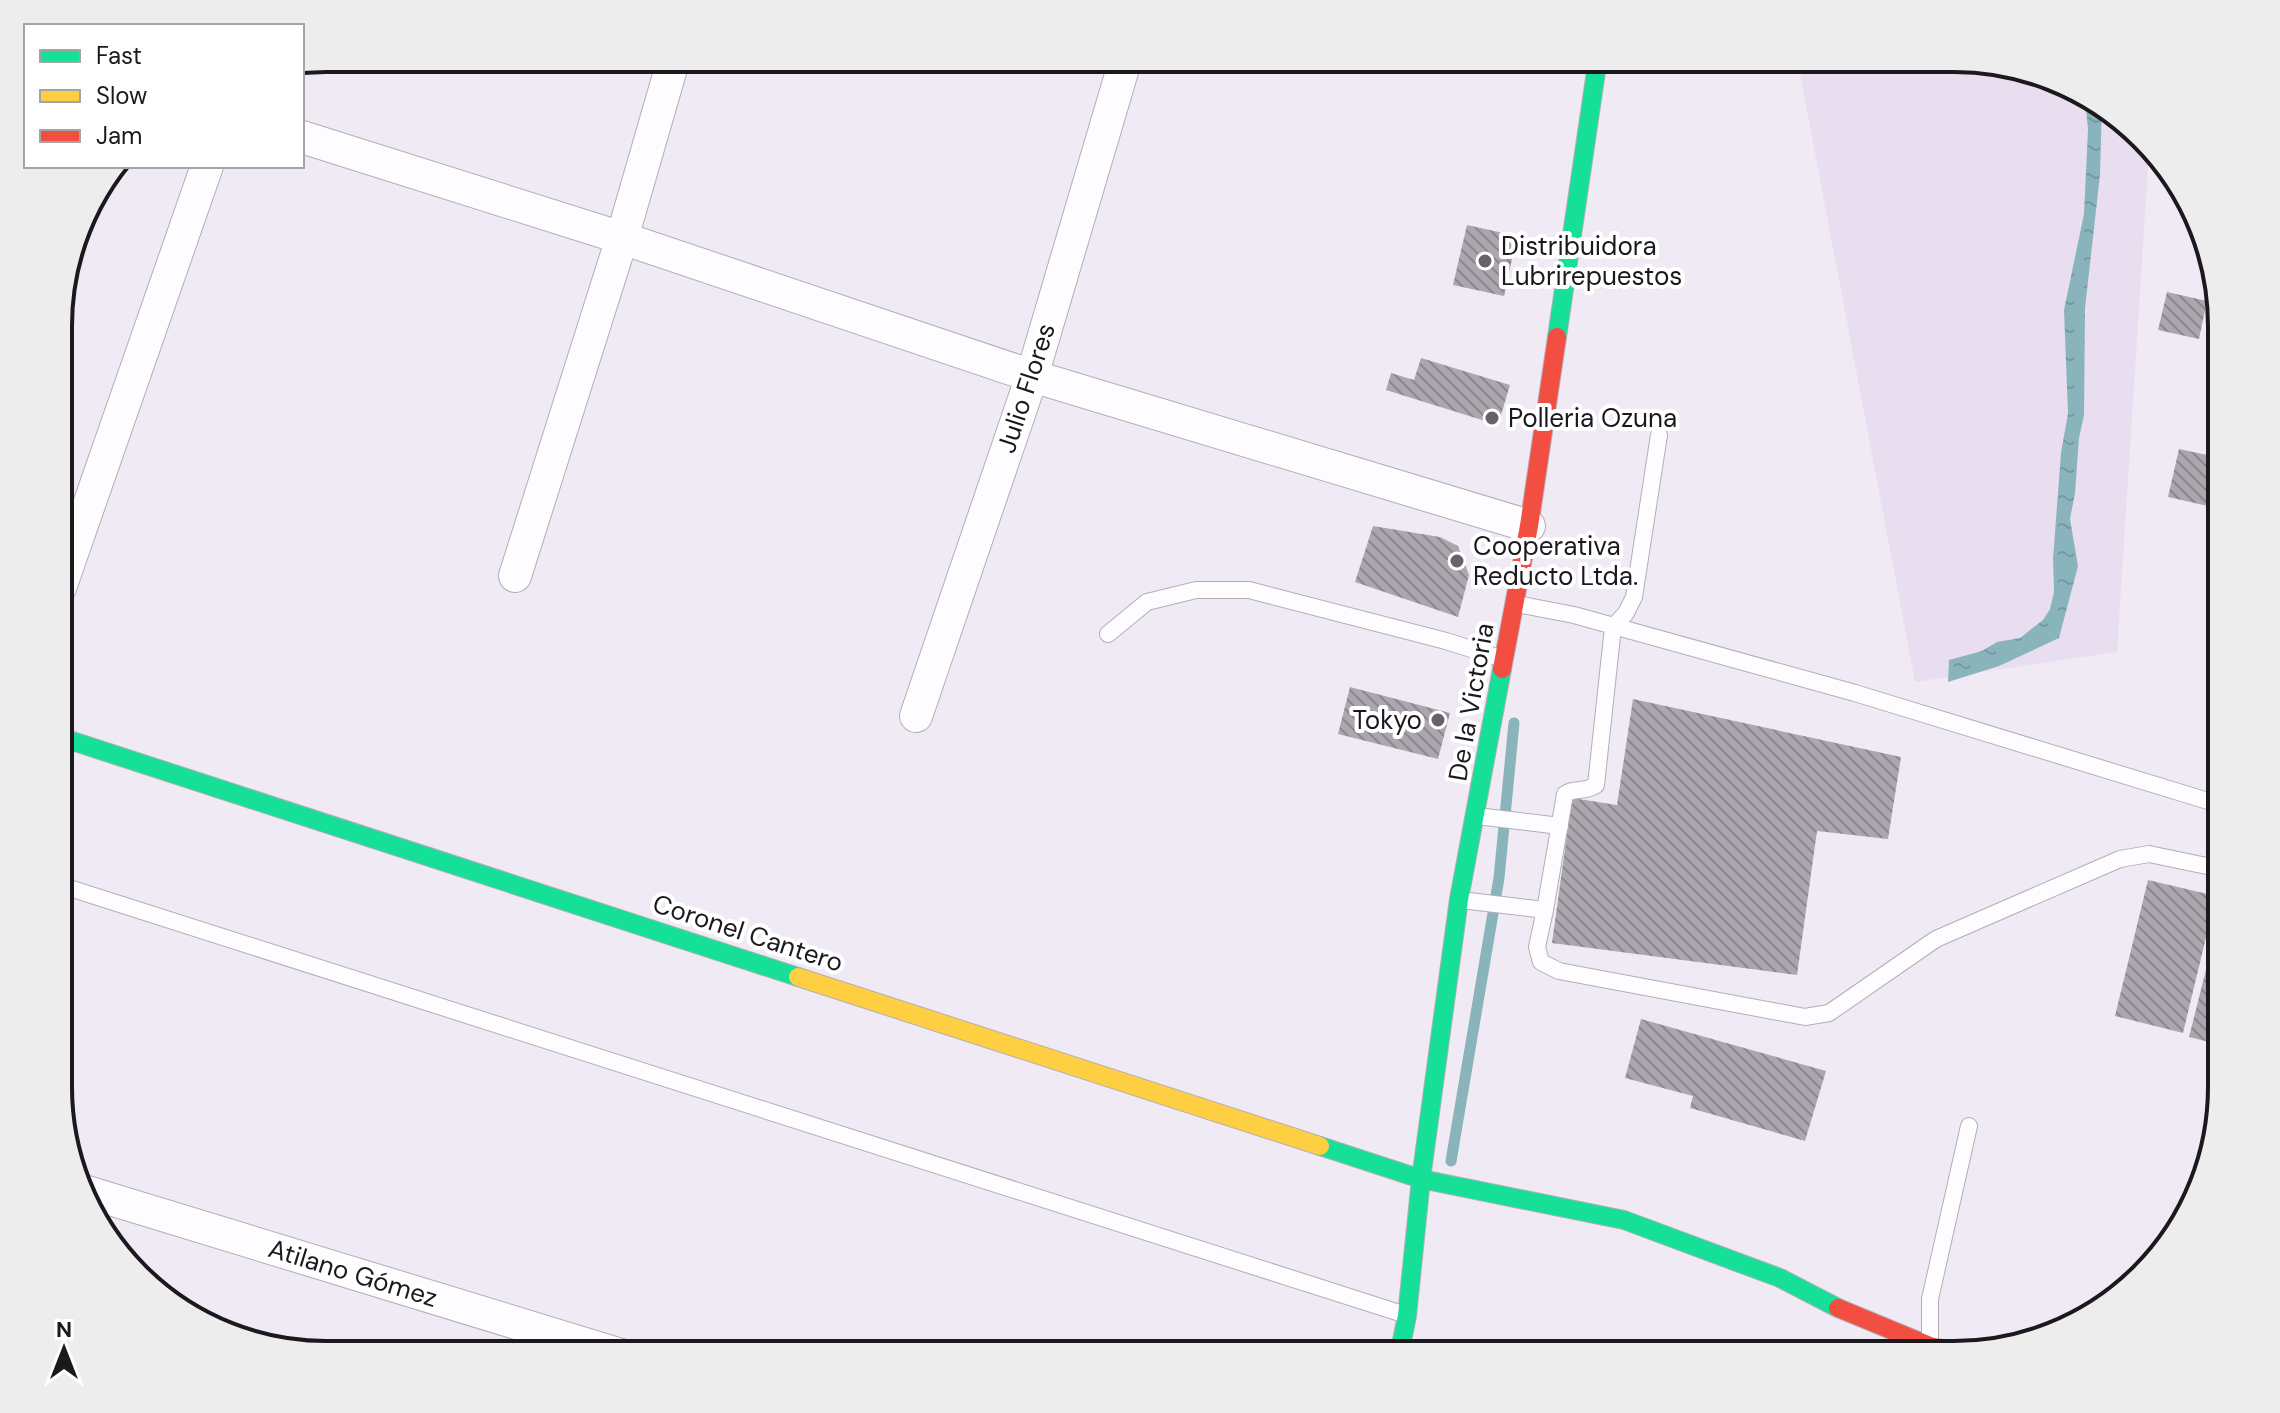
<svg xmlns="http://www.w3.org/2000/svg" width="2280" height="1413" font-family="'DM Sans',sans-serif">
	<defs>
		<pattern id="water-ripples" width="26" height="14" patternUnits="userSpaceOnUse" patternTransform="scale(2)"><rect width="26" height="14" fill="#8ab4bc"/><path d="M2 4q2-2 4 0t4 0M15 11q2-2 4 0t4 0" fill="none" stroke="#769aa1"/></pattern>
		<pattern id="building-back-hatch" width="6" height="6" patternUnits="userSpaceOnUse" patternTransform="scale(2)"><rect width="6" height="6" fill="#aca7af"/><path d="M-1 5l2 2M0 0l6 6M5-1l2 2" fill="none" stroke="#8b878e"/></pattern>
	</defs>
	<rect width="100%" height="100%" fill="#f0eaf5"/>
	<!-- built -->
	<path fill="#e8def0" d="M1797,58H1955L2040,72L2103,103L2149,152L2117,652L1915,682Z"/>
	<!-- water -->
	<path fill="url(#water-ripples)" d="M2095,99L2102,103L2100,175L2085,308L2084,415L2079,438L2075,493L2070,519L2078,566L2059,638L1999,666L1948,682L1949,660L1982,651L1997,642L2020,638L2043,620L2050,609L2054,592L2053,559L2061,453L2068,413L2064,310L2084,214L2088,129L2085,100Z"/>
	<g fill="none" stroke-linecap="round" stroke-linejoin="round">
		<!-- stream -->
		<path stroke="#8ab4bc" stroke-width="11" d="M1451,1161L1499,878L1514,723"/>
	</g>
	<!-- building -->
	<path fill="url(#building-back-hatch)" d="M1467,225L1517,236L1504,296L1453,285Z
		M2167,292L2207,301L2199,339L2158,330Z
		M1421,358L1510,385L1498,425L1386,390L1391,373L1414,380Z
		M2179,449L2221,458V509L2168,497Z
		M1373,526L1440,537L1458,546L1469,575L1458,617L1355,582Z
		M1350,687L1450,713L1438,759L1338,734Z
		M1633,699L1901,757L1888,839L1817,831L1797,975L1552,943L1572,798L1617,805Z
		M2148,880L2216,896L2183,1033L2115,1016Z
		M2211,950L2221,953V1045L2189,1037Z
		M1641,1019L1826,1071L1805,1141L1690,1108L1693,1096L1625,1078Z"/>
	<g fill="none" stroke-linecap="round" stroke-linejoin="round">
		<defs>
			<path id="lane" d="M1517,604L1574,615L1855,693L2221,805
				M1108,634L1147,602L1196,590H1249L1446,641L1503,659
				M1477,816L1560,826
				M60,885L1406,1315
				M1461,900L1545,910L1565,794C1575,787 1584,793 1596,785L1613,627L1626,613L1634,597L1659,435
				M1545,910L1537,947L1541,962L1559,971L1805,1017L1829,1013L1936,939L2120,859L2149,854L2221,869
				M1930,1344V1299L1969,1126"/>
			<path id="street" d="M302,137L622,238L1032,376L1529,526
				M515,576L622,238L674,58
				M60,588L207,166
				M916,716L1032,376L1126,58
				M84,1191L621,1355"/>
			<path id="fast" d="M1557,337L1598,58
				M60,737L798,977
				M1320,1146L1421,1179L1624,1220L1780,1278L1838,1308
				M1399,1355L1407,1316L1421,1179L1459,899L1502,669"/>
			<path id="slow" d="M798,977L1320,1146"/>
			<path id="jam" d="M1502,669L1529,526L1557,337
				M1838,1308L1930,1346L1962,1354"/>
		</defs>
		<!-- lane casing -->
		<use href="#lane" stroke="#b2aeb6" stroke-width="18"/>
		<!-- street casing -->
		<use href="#street" stroke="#b2aeb6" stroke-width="34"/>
		<!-- fast casing -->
		<use href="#fast" stroke="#b2aeb6" stroke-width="20"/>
		<!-- slow casing -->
		<use href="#slow" stroke="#b2aeb6" stroke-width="20"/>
		<!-- jam casing -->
		<use href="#jam" stroke="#b2aeb6" stroke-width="20"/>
		<!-- lane -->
		<use href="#lane" stroke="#fdfcfe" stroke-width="16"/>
		<!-- street -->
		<use href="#street" stroke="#fdfcfe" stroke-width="32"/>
		<!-- fast -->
		<use href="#fast" stroke="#16e098" stroke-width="18"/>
		<!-- slow -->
		<use href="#slow" stroke="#ffcf43" stroke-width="18"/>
		<!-- jam -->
		<use href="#jam" stroke="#f24e42" stroke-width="18"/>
	</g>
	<!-- markers -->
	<g fill="#666269" stroke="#fff" stroke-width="3">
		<circle cx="1485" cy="261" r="8"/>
		<circle cx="1492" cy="418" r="8"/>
		<circle cx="1457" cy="561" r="8"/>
		<circle cx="1438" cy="720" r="8"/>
	</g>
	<g text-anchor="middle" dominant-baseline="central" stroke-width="8" stroke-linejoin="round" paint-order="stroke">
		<!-- poi labels -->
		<g font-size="26" fill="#1c181e" stroke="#fff" text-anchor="start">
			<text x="1501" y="246">Distribuidora<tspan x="1501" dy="30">Lubrirepuestos</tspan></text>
			<text x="1508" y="418">Polleria Ozuna</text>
			<text x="1473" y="546">Cooperativa<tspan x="1473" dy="30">Reducto Ltda.</tspan></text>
			<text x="1422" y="720" text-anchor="end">Tokyo</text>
		</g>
		<!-- street labels -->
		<g font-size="26" fill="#1c181e" stroke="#fff">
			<text transform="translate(1026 388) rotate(-72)">Julio Flores</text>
			<text transform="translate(1471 702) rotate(-80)">De la Victoria</text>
			<text transform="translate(748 933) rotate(18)">Coronel Cantero</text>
			<text transform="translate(353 1273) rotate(17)">Atilano Gómez</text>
		</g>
	</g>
	<!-- crop -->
	<path d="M0 0H2280V1413H0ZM326 72H1954A254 254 0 0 1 2208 326V1087A254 254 0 0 1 1954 1341H326A254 254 0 0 1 72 1087V326A254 254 0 0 1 326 72Z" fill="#ededed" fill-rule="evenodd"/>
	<path fill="none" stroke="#1c181e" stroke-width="4" d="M326 72H1954A254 254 0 0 1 2208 326V1087A254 254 0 0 1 1954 1341H326A254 254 0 0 1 72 1087V326A254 254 0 0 1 326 72Z"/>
	<!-- legend -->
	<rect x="24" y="24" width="280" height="144" fill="#ffffff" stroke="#a4a3a5" stroke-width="2"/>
	<rect x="40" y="50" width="40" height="12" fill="#16e098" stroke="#a4a3a5" stroke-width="2"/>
	<text x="96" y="64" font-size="24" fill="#1c181e">Fast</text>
	<rect x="40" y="90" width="40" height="12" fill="#ffcf43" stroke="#a4a3a5" stroke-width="2"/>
	<text x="96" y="104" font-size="24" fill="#1c181e">Slow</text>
	<rect x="40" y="130" width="40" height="12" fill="#f24e42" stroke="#a4a3a5" stroke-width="2"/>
	<text x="96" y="144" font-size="24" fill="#1c181e">Jam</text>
	<!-- north arrow -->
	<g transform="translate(64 1349)" stroke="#ffffff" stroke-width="6" paint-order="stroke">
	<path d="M0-6L14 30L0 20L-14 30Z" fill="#1c181e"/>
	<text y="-12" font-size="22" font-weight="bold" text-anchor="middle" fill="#1c181e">N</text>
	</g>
</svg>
